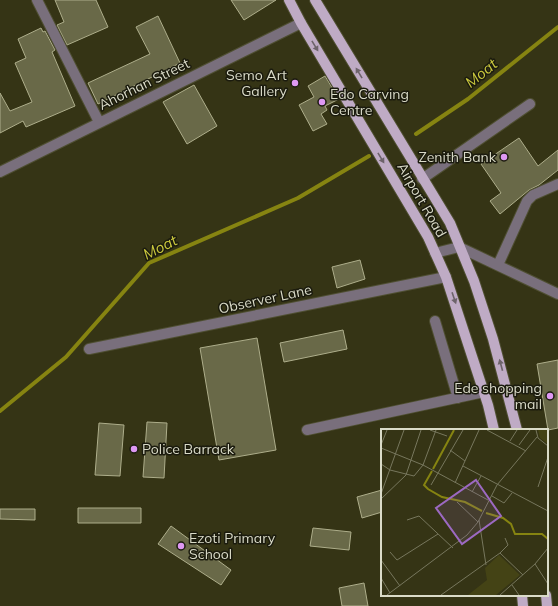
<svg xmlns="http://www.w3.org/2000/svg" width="558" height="606" font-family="Mulish,sans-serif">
	<rect width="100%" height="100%" fill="#353415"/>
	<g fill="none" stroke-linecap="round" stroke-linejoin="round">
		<!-- stream -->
		<path stroke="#868411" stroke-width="4" d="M416,134L468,99L558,27
			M0,411L66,357L149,263L298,198L369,156"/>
	</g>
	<!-- building -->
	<path fill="#696948" stroke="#aeae8b" d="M55,0H96L108,27L67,45L57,25L64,22Z
		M231,0H276L244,20Z
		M158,16L180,63L98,104L88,83L150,54L136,27Z
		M41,28L43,32L45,31L55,50L52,52L75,106L26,127L23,121L0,133V93L10,111L32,102L15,63L26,58L18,39Z
		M325,76L339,99L325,106L327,110L321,114L327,124L313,131L299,105L314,97L308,86Z
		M194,85L217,126L187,144L163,102Z
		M519,138L538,166L558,150V170L539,185L529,190L500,214L490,201L501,193L481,164Z
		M360,260L365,279L337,288L332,267Z
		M343,330L347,349L284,362L280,343Z
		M257,338L276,450L219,460L200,348Z
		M558,360V428L548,430L537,364Z
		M147,422L167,423L164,478L143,477Z
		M99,423L124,425L120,476L95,475Z
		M382,490V512L362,518L357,497Z
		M78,508H141V523H78Z
		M0,509H35V520L0,519Z
		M171,526L231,570L221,585L158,544Z
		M313,528L351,532L349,550L310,546Z
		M364,583L368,606H342L339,588Z"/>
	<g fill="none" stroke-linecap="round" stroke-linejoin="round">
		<defs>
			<path id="minor" d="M37,0L99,122
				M0,172L301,23
				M422,179L530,104
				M435,253L459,247L558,294
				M498,265L527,201L533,195L558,184
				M435,321L458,398
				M89,349L446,277
				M307,430L484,392"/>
			<path id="major" d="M289,0L301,23L428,237L446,277L488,405L494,430
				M315,0L450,223L474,281L493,339L517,430
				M522,595L523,606
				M546,595L547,606"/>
		</defs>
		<!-- minor casing -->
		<use href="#minor" stroke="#4f4f32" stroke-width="12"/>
		<!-- major casing -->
		<use href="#major" stroke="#4f4f32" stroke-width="12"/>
		<!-- minor -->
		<use href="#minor" stroke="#796f7c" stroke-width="10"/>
		<!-- major -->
		<use href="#major" stroke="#bfabc5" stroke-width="10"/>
	</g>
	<!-- one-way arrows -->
	<defs><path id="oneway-solid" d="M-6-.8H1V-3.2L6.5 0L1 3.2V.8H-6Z"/></defs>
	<g fill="#6d636a">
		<use href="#oneway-solid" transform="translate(315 46) rotate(59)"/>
		<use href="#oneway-solid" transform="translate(359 73) rotate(-121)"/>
		<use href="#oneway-solid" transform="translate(381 158) rotate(59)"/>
		<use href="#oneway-solid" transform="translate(454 298) rotate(71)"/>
		<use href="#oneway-solid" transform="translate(501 365) rotate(-105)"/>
	</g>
	<!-- markers -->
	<g fill="#de98f3" stroke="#1b1b0e" stroke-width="1.5">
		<circle cx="295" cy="83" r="4"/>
		<circle cx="322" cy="102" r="4"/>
		<circle cx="504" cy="157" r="4"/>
		<circle cx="550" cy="396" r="4"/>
		<circle cx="134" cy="449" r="4"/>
		<circle cx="181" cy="546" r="4"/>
	</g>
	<g text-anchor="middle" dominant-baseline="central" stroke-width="3" stroke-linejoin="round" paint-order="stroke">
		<!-- poi labels -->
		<g font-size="14" fill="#dadbc8" stroke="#1b1b0e" text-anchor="end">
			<text x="287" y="75">Semo Art<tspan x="287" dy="16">Gallery</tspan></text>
			<text x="330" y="94" text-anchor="start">Edo Carving<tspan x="330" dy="16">Centre</tspan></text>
			<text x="496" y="157">Zenith Bank</text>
			<text x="542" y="388">Ede shopping<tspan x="542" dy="16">mail</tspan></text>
			<text x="142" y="449" text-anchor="start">Police Barrack</text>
			<text x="189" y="538" text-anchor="start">Ezoti Primary<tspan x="189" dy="16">School</tspan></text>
		</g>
		<!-- street labels -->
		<g font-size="14" fill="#dadbc8" stroke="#1b1b0e">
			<text transform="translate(144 84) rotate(-26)">Ahorhan Street</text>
			<text transform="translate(422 200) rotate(60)">Airport Road</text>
			<text transform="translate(265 299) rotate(-12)">Observer Lane</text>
		</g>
		<!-- water labels -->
		<g font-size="15" font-style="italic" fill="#cac83d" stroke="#1b1b0e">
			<text transform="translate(481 73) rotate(-39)">Moat</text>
			<text transform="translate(160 247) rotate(-27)">Moat</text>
		</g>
	</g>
	<!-- overview -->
	<g transform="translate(381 429)">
		<rect width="167" height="167" fill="#353415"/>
		<path d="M118,126L139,146L115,166H87L106,151L104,139Z" fill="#444315"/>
		<path d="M157,1H167V15L159,9Z" fill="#444315"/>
		<path fill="none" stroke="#868411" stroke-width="2" d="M52,40L73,1M51,42L43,56L47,60L61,68L84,73L101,82M105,84L122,89L130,95L134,105H161L167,110"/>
		<path fill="none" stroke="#77775d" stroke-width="1" d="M49,1L66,7M106,1L145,22M155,1L157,9L167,17M129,12L136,1M0,16L6,1M138,16L149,1M0,19L42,36L107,71M69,21L84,32M0,35L9,41L33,47L42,36L55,1M82,37L167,82M74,54L98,1M50,56L82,1M157,58L167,28M91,63L100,47M0,65L23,1M111,67L123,74L131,64M0,70L25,46L40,1M76,73L97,93M26,91L38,87L72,119M98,91L105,136M9,123L16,131L57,105M119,124L142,146M0,131L19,157M154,135L167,155M0,149L9,164M131,156L138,166M6,166L86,106L97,93L116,56L156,8M60,166L119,124L127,116L124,109M119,166L154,135L167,119"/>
		<path fill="#9c69c2" fill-opacity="0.15" stroke="#9c69c2" stroke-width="2" d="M95,51L120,87L81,115L55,79Z"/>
		<rect width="167" height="167" fill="none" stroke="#dadbc8" stroke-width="2"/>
	</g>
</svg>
